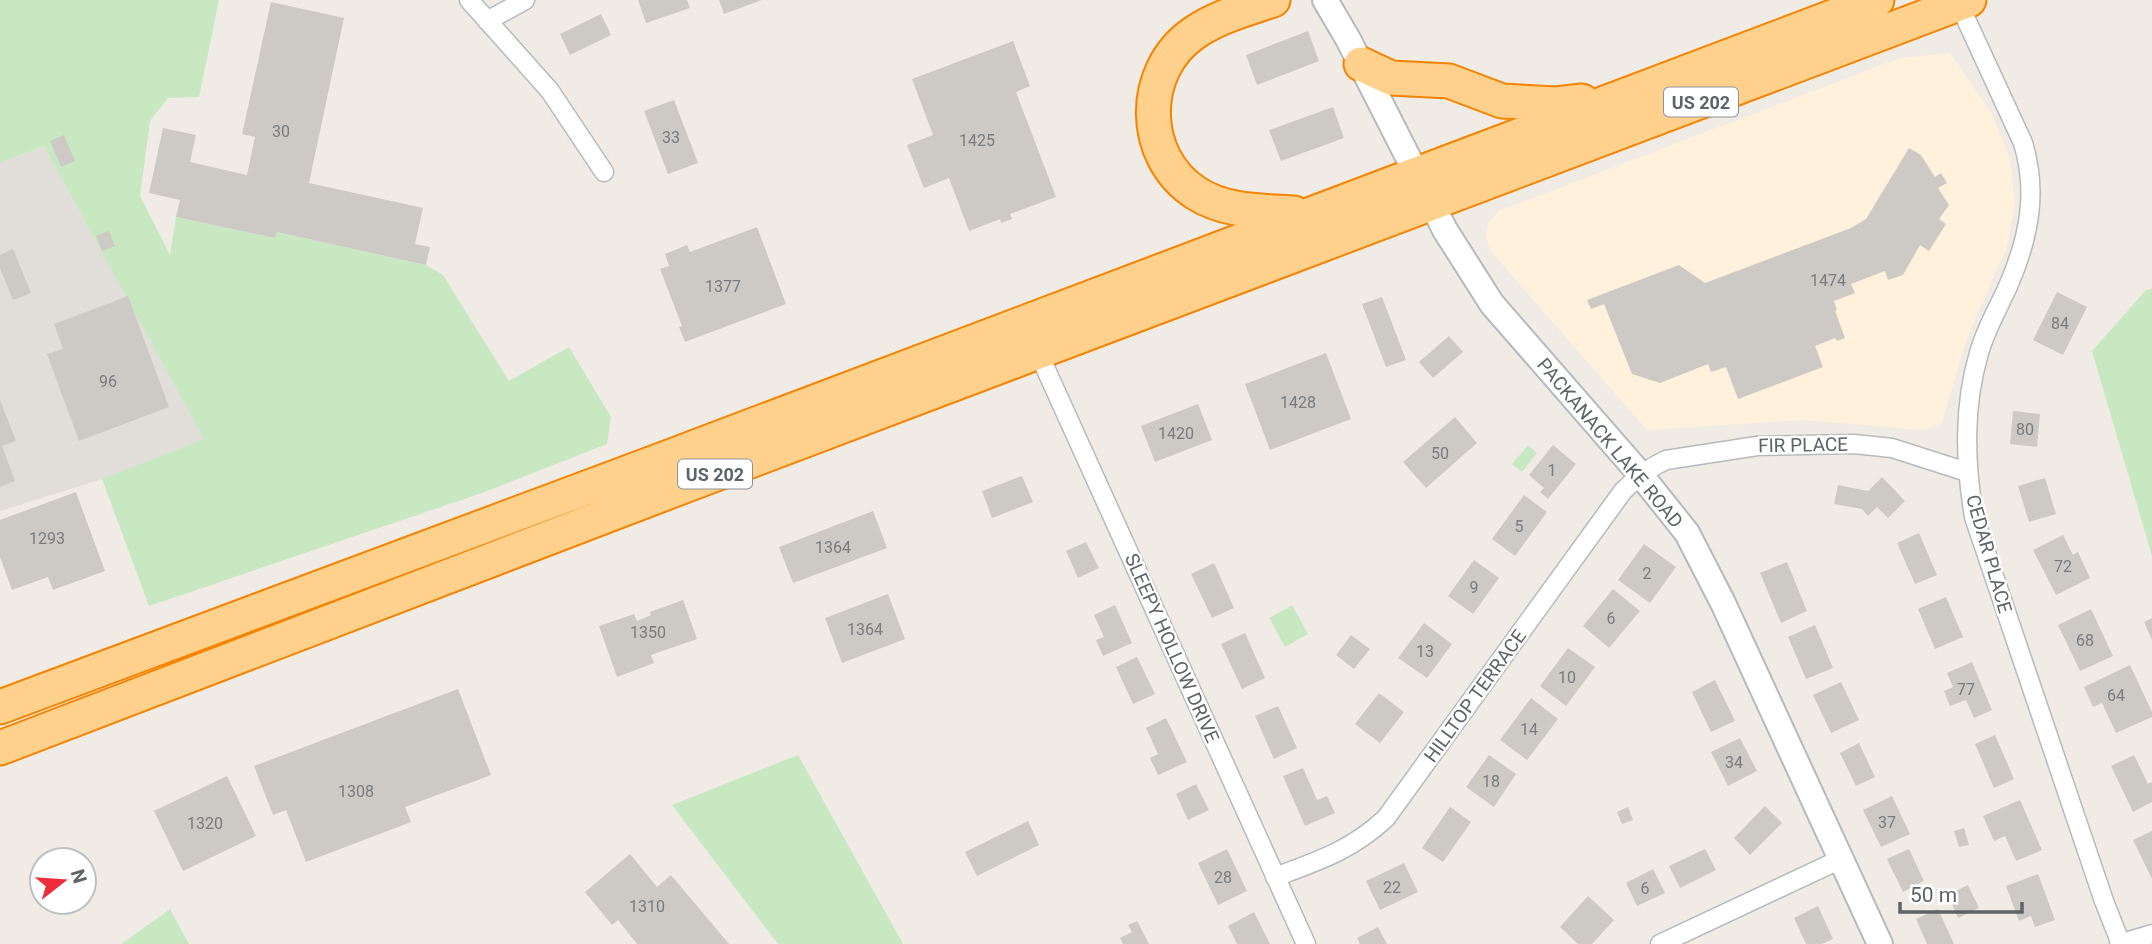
<svg xmlns="http://www.w3.org/2000/svg" width="2152" height="944" font-family="Roboto,sans-serif">
	<rect width="100%" height="100%" fill="#f0ece5"/>
	<!-- commercial -->
	<path fill="#fff1dc" d="M1950,53L1992,114L2010,159L2015,204L2007,247L1967,337L1942,423L1925,430L1803,420L1647,430L1490,250L1486,237L1488,224L1499,211L1900,58Z"/>
	<!-- industrial -->
	<path fill="#e1deda" d="M44,146L205,439L112,476L0,511V163Z"/>
	<!-- green -->
	<path fill="#c7e8c1" d="M0,0H219L199,97L168,98L150,121L140,196L170,255L176,217L275,238L277,232L426,265L443,275L509,381L569,347L611,417L607,444L482,493L149,606L102,479L204,439L44,146L0,163Z
		M2152,289V556L2092,351L2146,290Z
		M1528,445L1537,453L1522,472L1512,464Z
		M1292,605L1308,634L1285,647L1269,618Z
		M798,755L903,944H778L672,805Z
		M170,909L189,944H121Z"/>
	<!-- building -->
	<path fill="#cdc9c5" d="M638,0H687L690,8L646,23Z
		M719,0H762L724,14Z
		M271,2L344,18L309,183L423,208L415,244L430,247L426,265L277,232L275,238L176,217L180,200L149,193L163,128L196,135L190,162L247,175L255,137L242,134Z
		M601,14L611,35L570,55L560,34Z
		M1308,31L1319,61L1257,85L1246,55Z
		M1013,41L1030,86L1016,92L1056,197L1010,214L1012,219L1001,223L1000,219L969,231L949,178L924,188L907,145L933,135L912,79Z
		M674,100L698,163L668,174L644,111Z
		M1333,107L1344,138L1281,161L1269,130Z
		M64,135L75,161L61,167L50,141Z
		M1909,148L1921,155L1935,177L1941,173L1947,183L1938,188L1949,205L1939,219L1946,224L1929,251L1920,245L1903,275L1888,280L1885,271L1851,284L1855,293L1834,301L1837,310L1835,311L1845,338L1837,341L1835,338L1815,346L1823,367L1738,399L1726,367L1711,372L1708,364L1660,383L1632,374L1604,304L1591,309L1587,300L1679,265L1705,283L1851,228L1866,219Z
		M757,227L786,304L685,342L679,327L682,326L660,269L669,266L665,254L687,245L690,252Z
		M109,231L115,246L102,251L96,236Z
		M13,249L31,293L13,300L0,268V255Z
		M2057,292L2087,307L2063,355L2033,340Z
		M128,296L169,407L79,441L47,354L63,349L54,324Z
		M1382,297L1406,360L1386,367L1362,304Z
		M1449,336L1463,352L1433,378L1419,362Z
		M1326,353L1351,419L1270,450L1245,384Z
		M0,400L16,441L2,446L15,481L0,487Z
		M1198,404L1212,440L1155,462L1141,426Z
		M2013,411L2040,414L2037,447L2010,444Z
		M1455,417L1477,443L1426,488L1403,462Z
		M1553,445L1576,464L1548,499L1540,492L1544,488L1529,475Z
		M1022,476L1033,502L992,518L982,491Z
		M1882,477L1905,501L1888,518L1877,507L1868,516L1862,509L1834,504L1838,485L1868,491Z
		M2045,478L2056,514L2029,522L2018,486Z
		M76,492L105,571L53,590L48,577L12,590L0,557V520Z
		M1524,495L1547,512L1515,556L1492,539Z
		M873,511L887,548L793,583L779,547Z
		M1919,533L1937,575L1915,584L1897,543Z
		M2063,535L2073,555L2078,552L2090,578L2056,595L2033,550Z
		M1086,542L1099,568L1078,578L1066,551Z
		M1644,544L1676,567L1650,603L1618,580Z
		M1474,560L1499,578L1473,614L1448,596Z
		M1787,562L1807,611L1781,623L1760,573Z
		M1214,563L1234,608L1212,618L1191,574Z
		M1613,589L1640,611L1609,648L1583,626Z
		M888,594L905,639L842,663L825,618Z
		M1946,597L1963,637L1935,649L1918,609Z
		M683,600L697,639L651,655L654,663L617,677L599,626L634,614L637,621L651,615L650,612Z
		M1115,605L1132,643L1103,656L1096,640L1104,637L1094,615Z
		M2091,609L2113,656L2080,671L2058,625Z
		M2152,618V640L2144,622Z
		M1424,623L1452,644L1427,678L1398,658Z
		M1815,625L1833,668L1806,679L1788,637Z
		M1245,633L1265,678L1242,689L1221,644Z
		M1351,635L1370,649L1354,669L1336,655Z
		M1568,648L1595,667L1566,706L1540,686Z
		M1137,657L1155,694L1133,704L1116,667Z
		M1972,662L1992,710L1974,718L1966,700L1950,706L1944,691L1953,687L1947,673Z
		M2130,665L2152,712V717L2116,733L2102,703L2093,707L2084,687Z
		M1715,680L1735,721L1711,732L1692,692Z
		M1841,682L1859,720L1831,733L1813,695Z
		M458,689L491,775L405,807L411,822L306,862L286,810L273,815L254,766Z
		M1379,693L1404,712L1380,743L1355,724Z
		M1531,698L1558,719L1527,760L1500,740Z
		M1278,706L1297,748L1274,759L1255,716Z
		M1166,718L1187,762L1158,775L1150,758L1158,754L1146,728Z
		M1995,735L2014,779L1994,788L1975,744Z
		M1740,738L1757,771L1728,786L1711,752Z
		M1859,743L1875,777L1856,786L1840,753Z
		M1489,755L1516,774L1494,807L1466,787Z
		M2134,755L2148,784L2152,782V802L2133,812L2111,766Z
		M1303,768L1317,800L1327,796L1335,813L1305,826L1283,776Z
		M227,776L256,836L183,871L154,811Z
		M1196,784L1209,810L1188,820L1176,794Z
		M1892,796L1910,834L1881,847L1863,810Z
		M2020,800L2042,850L2016,861L2005,836L1994,841L1983,816Z
		M1765,806L1782,823L1750,855L1734,838Z
		M1450,807L1471,822L1443,862L1422,848Z
		M1628,807L1633,820L1622,824L1617,812Z
		M1028,821L1039,845L977,876L965,852Z
		M1964,828L1969,845L1959,847L1954,831Z
		M2152,831V879L2133,840Z
		M1227,849L1247,891L1218,905L1198,863Z
		M1705,849L1716,870L1680,888L1669,866Z
		M1909,849L1924,881L1903,892L1887,859Z
		M630,854L657,887L671,875L729,944H637L618,920L612,925L585,892Z
		M1404,863L1418,892L1380,910L1366,881Z
		M1653,869L1665,893L1637,906L1626,883Z
		M2038,874L2055,920L2035,927L2031,916L2019,921L2006,886Z
		M1968,885L1979,908L1958,918L1948,895Z
		M1588,896L1614,920L1592,944H1578L1560,927Z
		M1818,906L1833,939L1822,944H1806L1794,918Z
		M1938,909L1954,944H1927L1916,919Z
		M1254,912L1270,944H1237L1228,926Z
		M1137,921L1149,944H1123L1120,938L1132,932L1128,925Z
		M1378,927L1387,944H1360L1357,938Z"/>
	<g fill="none" stroke-linecap="round" stroke-linejoin="round">
		<defs>
			<path id="street" d="M469,0L550,91L604,172
				M1959,4L2023,143C2038,192 2029,237 2009,284C1999,307 1986,328 1979,353C1963,407 1965,462 1974,517L2104,901L2121,944
				M487,21L525,0
				M1038,352L1306,944
				M1275,877C1318,861 1352,850 1386,818L1623,491C1636,478 1648,468 1666,460L1757,446L1854,444L1892,448L1967,472
				M1660,944L1841,859
				M2119,944L2152,934"/>
			<path id="secondary" d="M1325,0L1348,39L1445,230L1492,304L1640,474L1687,533L1723,603L1880,944"/>
			<path id="highway" d="M1273,0C1246,9 1217,17 1194,33C1139,71 1140,157 1196,193C1225,212 1261,211 1294,213
				M1361,64L1391,78L1449,81L1502,101L1556,104L1582,101
				M0,707L653,463L1877,0
				M0,748L684,486L1969,0"/>
		</defs>
		<!-- street casing -->
		<use href="#street" stroke="#b6b9bd" stroke-width="21"/>
		<!-- secondary casing -->
		<use href="#secondary" stroke="#b4b9bd" stroke-width="28"/>
		<!-- highway casing -->
		<use href="#highway" stroke="#f58300" stroke-width="37"/>
		<!-- street -->
		<use href="#street" stroke="#fff" stroke-width="18"/>
		<!-- secondary -->
		<use href="#secondary" stroke="#fff" stroke-width="24"/>
		<!-- highway -->
		<use href="#highway" stroke="#ffd18d" stroke-width="33"/>
	</g>
	<g text-anchor="middle" dominant-baseline="central" stroke-width="5" stroke-linejoin="round" paint-order="stroke">
		<!-- number labels -->
		<g font-size="16" fill="#797c7e">
			<text x="281" y="131">30</text>
			<text x="671" y="137">33</text>
			<text x="977" y="140">1425</text>
			<text x="1828" y="280">1474</text>
			<text x="723" y="286">1377</text>
			<text x="2060" y="323">84</text>
			<text x="108" y="381">96</text>
			<text x="1298" y="402">1428</text>
			<text x="2025" y="429">80</text>
			<text x="1176" y="433">1420</text>
			<text x="1440" y="453">50</text>
			<text x="1552" y="470">1</text>
			<text x="1519" y="526">5</text>
			<text x="47" y="538">1293</text>
			<text x="833" y="547">1364</text>
			<text x="2063" y="566">72</text>
			<text x="1647" y="573">2</text>
			<text x="1474" y="587">9</text>
			<text x="1611" y="618">6</text>
			<text x="865" y="629">1364</text>
			<text x="648" y="632">1350</text>
			<text x="2085" y="640">68</text>
			<text x="1425" y="651">13</text>
			<text x="1567" y="677">10</text>
			<text x="1966" y="689">77</text>
			<text x="2116" y="695">64</text>
			<text x="1529" y="729">14</text>
			<text x="1734" y="762">34</text>
			<text x="1491" y="781">18</text>
			<text x="356" y="791">1308</text>
			<text x="1887" y="822">37</text>
			<text x="205" y="823">1320</text>
			<text x="1223" y="877">28</text>
			<text x="1392" y="887">22</text>
			<text x="1645" y="888">6</text>
			<text x="647" y="906">1310</text>
		</g>
		<!-- shield labels -->
		<g fill="#fff" stroke="#8e9294" stroke-width="2">
			<rect x="1664" y="87.5" width="74" height="29" rx="5"/>
			<rect x="678" y="459.5" width="74" height="29" rx="5"/>
		</g>
		<g font-size="18" font-weight="bold" fill="#5d6366">
			<text x="1701" y="102">US 202</text>
			<text x="715" y="474">US 202</text>
		</g>
		<!-- street labels -->
		<g font-size="19" fill="#5d6366" stroke="#fff">
			<text transform="translate(1610 443) rotate(50)">PACKANACK LAKE ROAD</text>
			<text transform="translate(1803 445) rotate(-1)">FIR PLACE</text>
			<text transform="translate(1989 554) rotate(74)">CEDAR PLACE</text>
			<text transform="translate(1172 648) rotate(66)">SLEEPY HOLLOW DRIVE</text>
			<text transform="translate(1475 696) rotate(-54)">HILLTOP TERRACE</text>
		</g>
	</g>
	<!-- north arrow -->
	<g transform="translate(63 881) rotate(73)"><circle r="33" fill="#ffffff" stroke="#bec1c2" stroke-width="2"/>
	<path d="M0-5L12 26L0 18L-12 26Z" fill="#ee2d3b"/>
	<text y="-10" font-size="19" font-weight="bold" text-anchor="middle" fill="#5d6366">N</text>
	</g>
	<!-- scale -->
	<path d="M1900 902v10h122v-10" fill="none" stroke="#5d6366" stroke-width="3.5"/>
	<text x="1910" y="902" font-size="21" fill="#5d6366" stroke="#ffffff" stroke-width="5" paint-order="stroke">50 m</text>
</svg>
